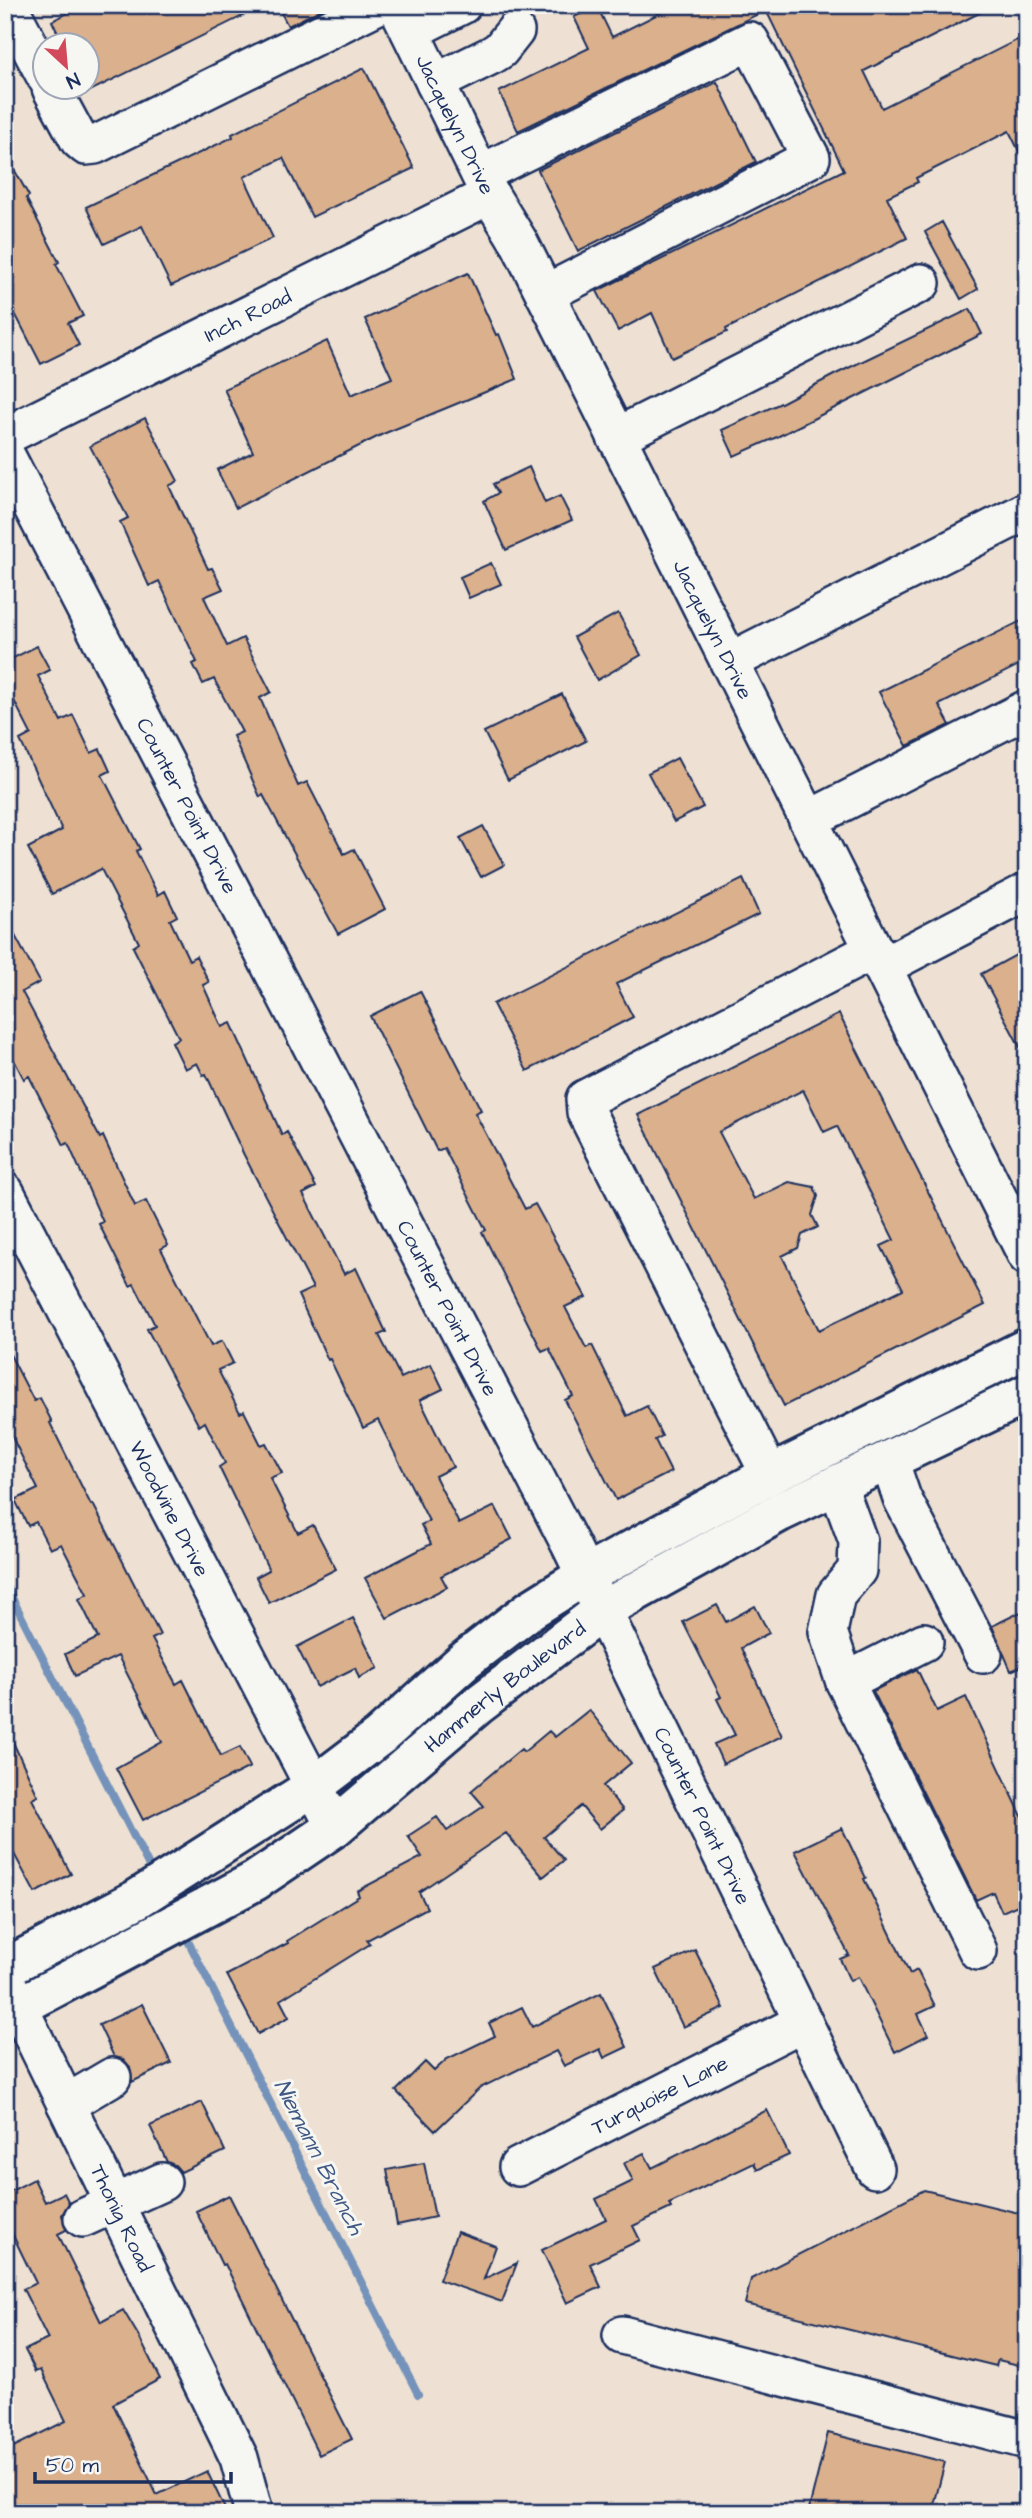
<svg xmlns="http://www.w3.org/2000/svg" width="1032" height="2518" font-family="'Architects Daughter',sans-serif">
	<rect width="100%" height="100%" fill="#eee1d3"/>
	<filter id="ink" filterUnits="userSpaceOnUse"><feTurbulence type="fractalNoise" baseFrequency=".0143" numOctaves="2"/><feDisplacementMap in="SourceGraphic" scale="14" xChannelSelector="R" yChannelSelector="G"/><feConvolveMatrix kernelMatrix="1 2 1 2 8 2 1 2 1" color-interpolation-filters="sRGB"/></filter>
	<g filter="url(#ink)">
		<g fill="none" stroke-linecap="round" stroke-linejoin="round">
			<!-- stream -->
			<path stroke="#7493ba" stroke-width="8" d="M5,1584L152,1872
				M186,1937L418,2394"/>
		</g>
		<!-- building -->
		<path fill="#dbb08c" stroke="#1b2f5e" stroke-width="2" fill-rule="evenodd" d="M83,5H265L88,92V46H64L52,21Z
			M277,5H330L288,26Z
			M676,5H995L864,71L882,108L1027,35V167L1009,131L916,178L918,182L887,197L907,238L726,329L727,332L672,358L652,313L618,331L597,291L844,170L766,10L518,131L499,92L589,48L574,17L597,6L612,37Z
			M364,68L414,168L312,217L283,158L244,177L273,238L171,286L142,226L104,244L86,207L233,137L232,134Z
			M717,82L756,162L578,251L538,170Z
			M5,153L29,196L26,198L59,262L56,264L83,316L68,323L79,345L41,364L5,294Z
			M942,222L978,289L961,299L925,232Z
			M468,273L496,335L499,334L517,379L383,434L236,508L217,470L253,452L224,389L327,341L351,395L392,378L365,319Z
			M970,309L982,334L777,437L734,456L722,430L783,402L834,375Z
			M145,418L178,481L169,486L208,569L212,568L223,589L204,597L227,646L243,638L271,692L260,698L298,786L307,782L344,854L354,849L385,909L338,934L263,795L260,797L233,736L242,732L214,679L203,684L193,664L197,662L159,581L149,586L120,522L128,518L90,446Z
			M529,467L545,503L560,496L572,520L506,550L484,501L498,493L493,484Z
			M491,563L501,584L469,598L460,577Z
			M618,613L641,655L597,680L574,637Z
			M1027,618V661L939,705L950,725L907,746L879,692Z
			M37,646L50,670L38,676L61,721L73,715L91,753L100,749L110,771L102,775L140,849L136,851L158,895L165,891L177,916L170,920L189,960L196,956L209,982L203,985L222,1027L231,1023L282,1135L287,1132L316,1187L303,1194L344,1274L356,1268L386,1332L379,1335L401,1378L431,1364L443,1389L420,1400L453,1467L435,1476L459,1524L495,1506L512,1539L441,1576L447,1587L387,1618L365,1578L431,1544L421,1525L429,1521L378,1420L363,1428L330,1359L328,1360L298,1295L313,1288L244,1155L206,1074L203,1075L197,1063L185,1069L172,1042L179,1038L133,947L139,943L101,869L52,894L28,848L62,830L20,740L31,734L5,683V662Z
			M562,694L586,741L508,780L484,732Z
			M677,758L703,807L674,822L648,773Z
			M483,826L504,865L481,877L460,838Z
			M743,879L759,914L616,984L633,1017L527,1071L493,1004Z
			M5,917L40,982L22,992L100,1138L103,1136L135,1206L146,1201L168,1245L161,1249L211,1346L222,1341L233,1363L218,1370L240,1413L244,1411L261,1445L266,1443L282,1473L270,1478L298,1533L313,1525L336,1569L269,1603L256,1577L269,1570L219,1467L225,1463L205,1422L199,1426L147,1329L155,1325L134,1284L130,1286L99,1224L103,1222L68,1143L64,1145L29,1076L24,1079L5,1043Z
			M1027,949V1060L981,974Z
			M420,991L481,1110L475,1113L525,1209L535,1204L586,1297L565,1307L586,1348L592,1345L627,1416L647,1406L662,1436L655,1440L671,1472L616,1500L565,1400L573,1396L549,1348L542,1351L482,1232L486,1230L444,1148L437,1151L370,1016Z
			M839,1014L985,1305L784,1406L638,1115ZM803,1090L824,1132L837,1126L894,1240L881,1246L903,1289L819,1330L782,1256L798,1248L802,1235L818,1227L812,1215L818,1196L814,1187L789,1182L754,1199L719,1132Z
			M5,1345L34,1401L40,1398L52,1422L50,1423L91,1505L93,1504L120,1556L160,1635L152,1639L176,1684L183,1680L221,1756L240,1747L250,1767L143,1820L116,1768L162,1742L118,1656L75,1676L65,1654L98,1638L79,1599L87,1594L61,1544L50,1549L36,1522L28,1526L15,1500L38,1489L5,1423Z
			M717,1605L726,1622L755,1606L769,1633L741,1648L782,1736L723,1764L714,1744L735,1735L717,1699L721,1697L683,1622Z
			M1027,1609V1664L1011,1671L992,1626Z
			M353,1618L378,1668L359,1678L355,1668L317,1687L297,1647Z
			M917,1669L937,1711L966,1697L1027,1827V1901L1002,1912L993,1892L976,1900L873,1691Z
			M589,1710L631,1763L603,1786L623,1810L600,1829L581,1806L544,1837L564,1860L543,1877L506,1833L419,1892L427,1908L367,1940L370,1944L280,2000L289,2017L258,2034L227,1975L288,1943L287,1941L359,1896L357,1891L422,1857L408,1836L437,1817L447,1831L484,1806L471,1791L521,1749L524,1752L549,1731L555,1737Z
			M5,1725L38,1796L32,1799L71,1874L35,1893L5,1837Z
			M842,1828L866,1878L864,1879L910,1974L917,1970L935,2006L918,2014L928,2035L895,2052L858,1977L850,1981L840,1959L849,1955L795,1851Z
			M695,1950L724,2008L683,2027L655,1969Z
			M601,1993L627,2047L604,2058L600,2049L564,2066L556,2051L480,2088L435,2131L396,2091L425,2062L434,2071L447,2059L495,2036L489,2023L522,2007L532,2027Z
			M142,2004L171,2063L132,2082L130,2067L123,2059L114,2057L99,2025Z
			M202,2102L225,2151L181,2172L175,2165L167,2162L150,2126Z
			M767,2110L789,2155L757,2170L754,2163L669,2204L671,2208L633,2226L640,2240L590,2264L601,2287L567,2303L542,2250L606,2219L596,2199L633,2181L624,2163L644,2153L652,2168Z
			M424,2163L435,2217L397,2225L387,2170Z
			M34,2179L45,2202L64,2193L69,2203L62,2215L66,2230L58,2234L101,2322L123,2310L138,2335L160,2379L113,2404L157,2495L207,2471L227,2513H5V2451L66,2421L41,2370L36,2372L25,2350L48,2339L23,2289L36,2283L5,2219V2194Z
			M924,2190L1027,2215V2367L998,2360L996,2366L745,2304L751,2279Z
			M229,2195L352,2439L319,2455L225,2264L222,2265L196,2211Z
			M457,2232L496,2246L484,2279L517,2263L502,2302L439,2280Z
			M828,2433L945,2462L932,2513H808Z"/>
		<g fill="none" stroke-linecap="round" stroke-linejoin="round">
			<defs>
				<g id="minor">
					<path d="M8,5L46,77"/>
					<path id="s1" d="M397,5L490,195L520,244L1027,1256"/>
					<path d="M410,31L462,5"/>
					<path d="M435,83L492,55L500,50L515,31"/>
					<path d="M51,88L79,140L86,146L95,145L378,5"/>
					<path d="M480,174L750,41L811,158L545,294"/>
					<path id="s2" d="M5,436L490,195"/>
					<path d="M616,437L921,283"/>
					<path id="s3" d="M5,454L570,1544L875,2169"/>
					<path d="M729,662L1027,511"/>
					<path d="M808,820L1027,709"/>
					<path d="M882,967L1027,892"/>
					<path id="s4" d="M5,1192L335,1827"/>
					<path d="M889,1460L902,1498L983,1654"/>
					<path d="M770,1475L586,1112L585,1099L874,950"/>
					<path d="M837,1484L858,1541L857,1570L836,1595L828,1632L845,1682L978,1951"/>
					<path d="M845,1682L924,1642"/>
					<path id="s5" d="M5,1979L239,2458L254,2513"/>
					<path d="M66,2104L112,2077"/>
					<path id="s6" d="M518,2167L803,2022"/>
					<path d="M83,2218L162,2182"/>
					<path d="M622,2335L1027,2440"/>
				</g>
				<g id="major">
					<path d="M5,1968L137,1899L313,1787L380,1736L464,1661L530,1610L586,1575L762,1479L1027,1348"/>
					<path id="s7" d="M5,2014L255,1881L335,1827L478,1705L603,1610L780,1512L1027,1394"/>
				</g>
			</defs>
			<!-- minor casing -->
			<use href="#minor" stroke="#1b2f5e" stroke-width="42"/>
			<!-- major casing -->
			<use href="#major" stroke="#1b2f5e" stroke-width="44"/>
			<!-- minor -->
			<use href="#minor" stroke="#f6f6f2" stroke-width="37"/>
			<!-- major -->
			<use href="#major" stroke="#f6f6f2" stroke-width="38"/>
		</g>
	</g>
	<g text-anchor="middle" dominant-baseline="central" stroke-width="6" stroke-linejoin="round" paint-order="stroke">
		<!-- street labels -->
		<g font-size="21" fill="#1b2f5e" stroke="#f6f6f2">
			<text stroke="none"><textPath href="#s1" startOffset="133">Jacquelyn Drive</textPath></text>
			<text stroke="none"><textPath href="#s2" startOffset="271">Inch Road</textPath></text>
			<text stroke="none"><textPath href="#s1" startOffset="700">Jacquelyn Drive</textPath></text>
			<text stroke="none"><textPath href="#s3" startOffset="396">Counter Point Drive</textPath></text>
			<text stroke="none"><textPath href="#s3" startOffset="962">Counter Point Drive</textPath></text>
			<text stroke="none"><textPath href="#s4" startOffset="357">Woodvine Drive</textPath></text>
			<text stroke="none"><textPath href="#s7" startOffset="600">Hammerly Boulevard</textPath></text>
			<text stroke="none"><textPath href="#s3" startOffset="1530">Counter Point Drive</textPath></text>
			<text stroke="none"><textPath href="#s6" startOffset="159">Turquoise Lane</textPath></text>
			<text stroke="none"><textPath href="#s5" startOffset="266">Thonig Road</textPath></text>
		</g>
		<!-- water labels -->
		<g font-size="23" font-style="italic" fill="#405884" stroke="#f6f6f2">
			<text transform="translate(319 2157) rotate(63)">Niemann Branch</text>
		</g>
	</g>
	<!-- margin -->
	<rect width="1032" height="2518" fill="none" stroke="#f6f6f2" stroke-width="28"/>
	<rect x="14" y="14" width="1004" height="2490" fill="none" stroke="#1b2f5e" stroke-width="2.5" filter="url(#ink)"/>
	<!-- north arrow -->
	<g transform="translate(66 66) rotate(154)"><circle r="33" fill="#f6f6f2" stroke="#9ea6b7" stroke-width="2"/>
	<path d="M0-5L12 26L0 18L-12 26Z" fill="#d1495b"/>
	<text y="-10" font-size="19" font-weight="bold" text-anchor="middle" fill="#1b2f5e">N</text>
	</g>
	<!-- scale -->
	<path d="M35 2472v10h196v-10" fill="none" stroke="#1b2f5e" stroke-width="3.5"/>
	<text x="46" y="2472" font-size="21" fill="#1b2f5e" stroke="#f6f6f2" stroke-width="5" paint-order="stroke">50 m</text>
</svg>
